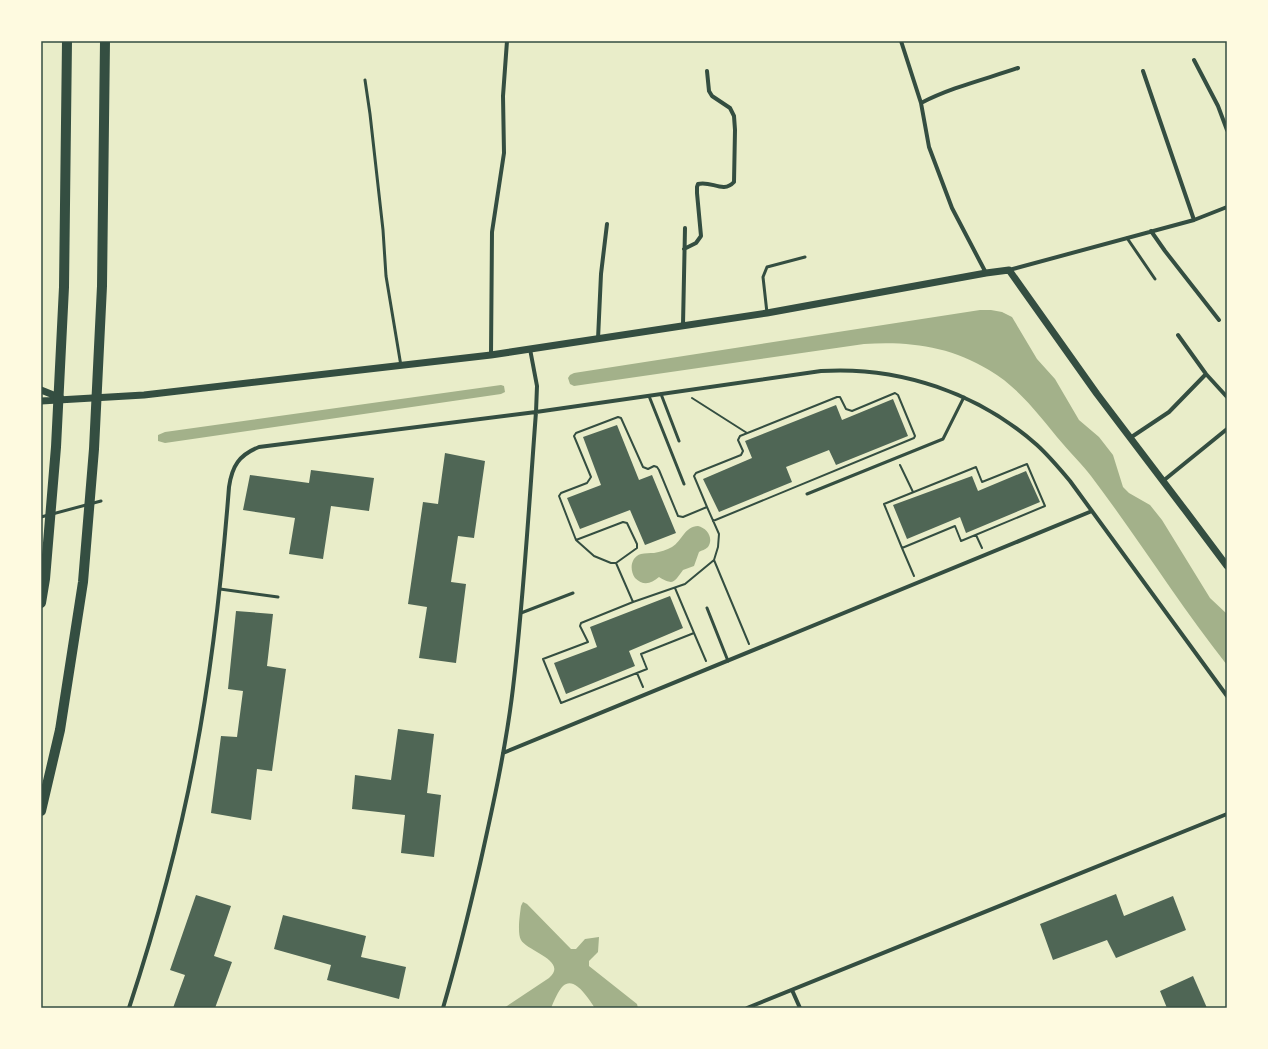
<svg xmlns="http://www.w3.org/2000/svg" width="1268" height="1049" font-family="Cabin,sans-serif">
	<rect width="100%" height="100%" fill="#e9edc9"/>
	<!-- water -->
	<path fill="#a3b18a" d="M980,310H991L1002,312L1012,317L1037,359L1055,379L1079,420L1099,437L1113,455L1123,487L1129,493L1150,505L1162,520L1210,598L1227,614V665C1179,604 1138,538 1091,476C1083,465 1072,455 1063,444C1040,417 1020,388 989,370C950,346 908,341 864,344L574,386L570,384L568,378L570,375L574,373Z
		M501,385L504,386L505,392L501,394L165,443L158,441V435L165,432Z
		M698,526C707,528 714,538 708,547C705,550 702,550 699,552L694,566L683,570C674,582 674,586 659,577C651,584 643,586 635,578C629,569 631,557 641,554C645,553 650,553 654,553C660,552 667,550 672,547C682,541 685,526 698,526Z
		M523,902L527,904L571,949H576L585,939L599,937L598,952L589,961V966L637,1004L638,1008H595C589,1000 575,975 563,986C558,991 554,1001 551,1008H504L549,978C569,961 527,951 521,940C517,933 520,914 521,906Z"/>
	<!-- building -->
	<path fill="#4f6655" d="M893,399L908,436L836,465L829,450L786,467L792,482L719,512L703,479L752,458L745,441L836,405L842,420Z
		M617,425L639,480L652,475L676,533L645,545L630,510L580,529L567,498L601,485L583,437Z
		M445,453L485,461L474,538L458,536L451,582L466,584L456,663L419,658L427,607L408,604L423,502L438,504Z
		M311,470L374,478L369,511L331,506L323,559L289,554L295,518L243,510L250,475L309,483Z
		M1026,471L1040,502L966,533L960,517L907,539L893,505L972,476L978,491Z
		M670,596L683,628L629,651L635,666L566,694L554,663L597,647L590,627Z
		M236,611L273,614L267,666L286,669L272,771L257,769L251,820L211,813L221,736L237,737L243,691L228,689Z
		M398,729L434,734L427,793L441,795L434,857L401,853L405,815L352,809L355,775L391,780Z
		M1116,894L1124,916L1173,896L1186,930L1116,958L1107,940L1053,960L1040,924Z
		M196,895L231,906L214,956L232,962L215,1008H173L185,975L170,970Z
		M283,915L366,936L361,957L406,967L399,999L327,980L331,965L274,949Z
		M1193,976L1207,1008H1167L1160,991Z"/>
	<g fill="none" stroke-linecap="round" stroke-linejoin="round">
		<!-- path -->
		<path stroke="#344e41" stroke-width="2" d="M692,398L747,433
			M618,417L621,418L643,467L648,469L654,466L657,467L659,470L678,516L683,517L707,507L719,534L718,547L714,560L685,584L633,602L616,563H611L594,556L576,540L559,496L561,493L587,483L591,477L574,436L576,433Z
			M1027,464L1045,506L961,541L955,526L902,548L884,504L976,467L982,482Z
			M900,465L913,492
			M707,507L694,476L696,473L741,455L743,451L738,440L740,436L837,397H840L846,409L852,411L895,393L898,395L915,436L914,438L713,521
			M976,535L982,548
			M576,540L623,522L627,523L637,544V548L616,563
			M902,548L914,576
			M714,560L749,644
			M633,602L581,623L580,626L588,642L543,659L561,703L647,669L641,654L694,633L675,588
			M694,633L706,661
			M637,673L643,687"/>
		<!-- service -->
		<path stroke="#344e41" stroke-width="3" d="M365,80L370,114L383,230L386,276L401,366
			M1127,238L1155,279
			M767,313L763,277L767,267L805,257
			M661,394L679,441
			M649,396L684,484
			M807,494L943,439L964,397
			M41,517L101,501
			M220,589L278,597
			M707,608L728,661
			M521,613L573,593"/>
		<!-- minor -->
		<path stroke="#344e41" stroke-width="4" d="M901,41L921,103L929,147L952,208L986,273
			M1194,60L1218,106L1227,130
			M1143,71L1194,220
			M921,103C952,87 986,79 1018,68
			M1151,231L1165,251L1219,320
			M684,249L696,243L701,236L697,193V187L698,184C711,180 723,194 734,182L735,130L734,116L730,108L712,96L709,91L707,71
			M1009,270L1194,220L1227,207
			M683,325L685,228
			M1178,335L1206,374L1227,397
			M598,339L601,274L607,224
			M491,355L492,232L504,153L503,96L507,41
			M1130,438L1169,412L1206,374
			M1163,481L1227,429
			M503,753L1092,511
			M792,990L800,1008
			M129,1008C156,926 179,842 195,757C212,668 222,577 229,487C232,466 239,455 259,447L536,412L821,371C900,366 978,393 1037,445C1049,456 1060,469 1070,481L1227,696
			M443,1008C457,960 469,912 480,864C493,806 506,747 513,688C524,596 529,504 536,412L537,386L530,349
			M747,1008L1227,814"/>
		<!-- tertiary -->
		<path stroke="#344e41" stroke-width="7" d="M41,390L61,398
			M41,401L144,395L491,355L767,313L986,273L1009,270L1097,394L1185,510L1227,566"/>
		<!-- motorway -->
		<path stroke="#344e41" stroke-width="10" d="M41,603L45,579L56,447L64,287L67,41
			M41,811L60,730L83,582L94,449L102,286L105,41"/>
	</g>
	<!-- border -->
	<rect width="1268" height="1049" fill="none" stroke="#fefae0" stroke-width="84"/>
	<rect x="42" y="42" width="1184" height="965" fill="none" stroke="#344e41" stroke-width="1.5"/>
</svg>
